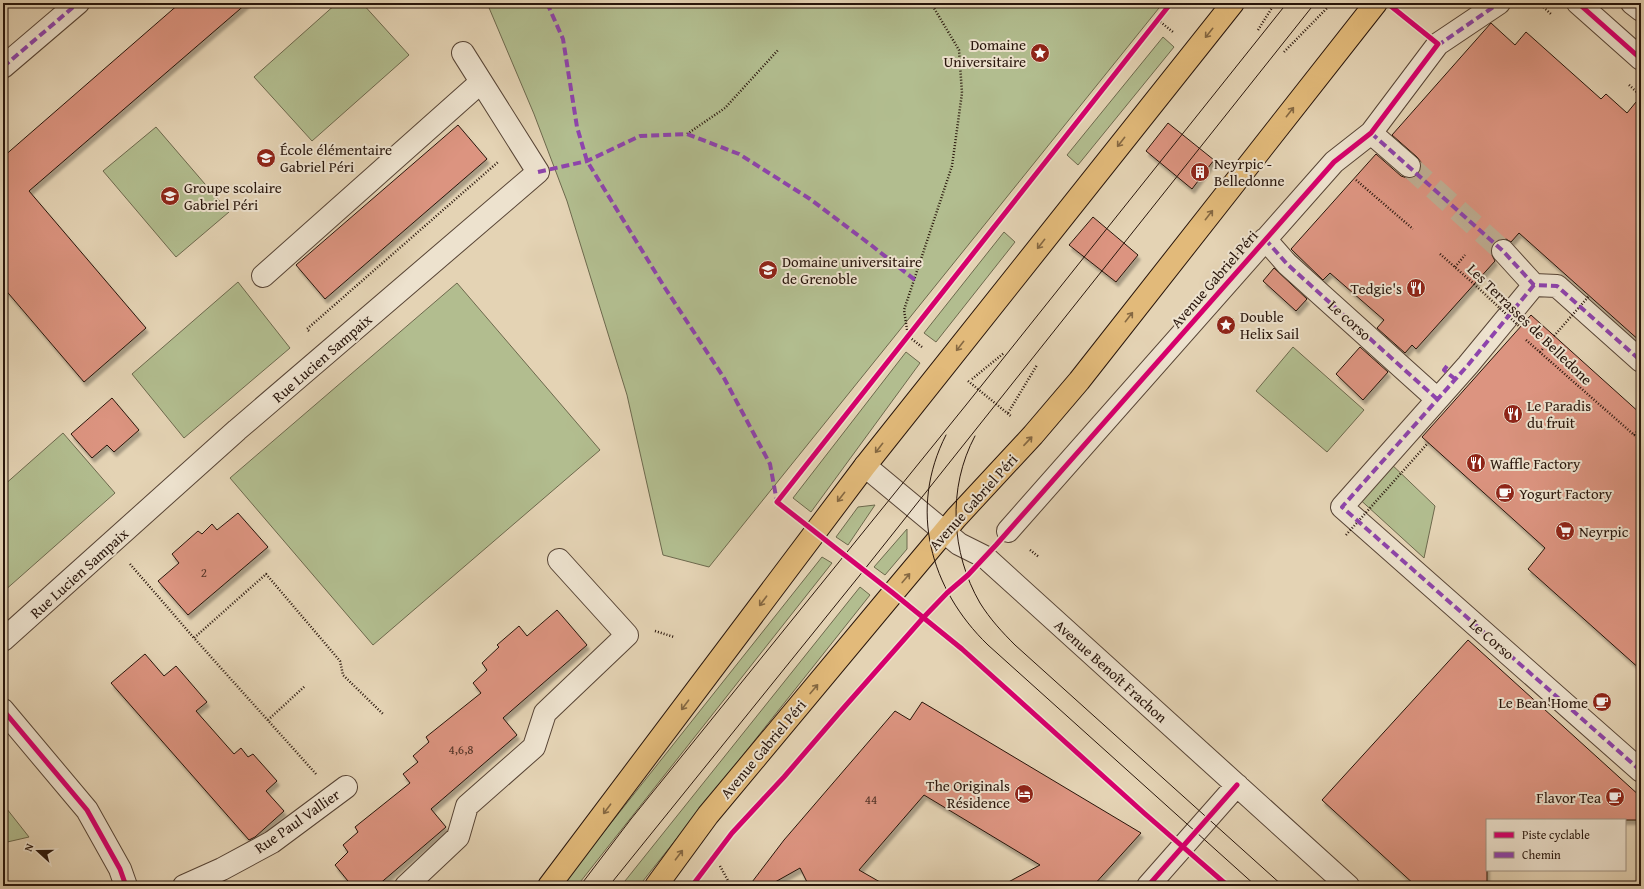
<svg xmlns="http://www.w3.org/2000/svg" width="1644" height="889" font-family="'Gentium Book Plus',serif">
	<defs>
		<filter id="shadow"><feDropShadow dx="2.5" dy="4.5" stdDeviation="1" flood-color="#0004"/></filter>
	</defs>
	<rect width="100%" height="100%" fill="#e4d3b4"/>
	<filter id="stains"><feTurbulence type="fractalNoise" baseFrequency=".005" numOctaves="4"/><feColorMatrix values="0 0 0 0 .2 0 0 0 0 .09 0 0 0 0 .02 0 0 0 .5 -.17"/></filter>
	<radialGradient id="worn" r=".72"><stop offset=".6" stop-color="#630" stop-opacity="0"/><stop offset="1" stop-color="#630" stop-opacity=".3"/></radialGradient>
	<!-- green -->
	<path fill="#b2bd8f" stroke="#6d694d" d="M337,3H362L409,55L312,141L254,77Z
		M487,3H1163L709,567L663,555L627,395L567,201L534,114Z
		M1163,37L1174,47L1078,165L1067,155Z
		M156,127L229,212L176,257L103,171Z
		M1004,232L1015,242L936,342L924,333Z
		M238,282L290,348L184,438L132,374Z
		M457,283L600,450L373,645L230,478Z
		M1293,347L1364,410L1327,452L1256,391Z
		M906,352L920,363L811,512L793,498Z
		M63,433L115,493L3,592V486Z
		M1387,460L1435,506L1424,558L1355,495Z
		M875,505L848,545L836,537L858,507Z
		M907,529V549L885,575L874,567Z
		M822,557L832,563L577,886H561Z
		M860,587L870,595L639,886H621Z
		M3,804L29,837L3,843Z"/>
	<!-- building -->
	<path fill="#dc9480" stroke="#28150b" filter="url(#shadow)" d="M180,3H247L29,191L146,328L84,382L3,287V157Z
		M1491,23L1515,45L1526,32L1601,99L1606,94L1627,113L1641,96V342L1519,233L1511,242L1506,239H1501L1494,242L1491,247V253L1495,261L1416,349L1412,345L1405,353L1377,328L1384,320L1330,273L1323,280L1291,249L1376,154L1401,176L1407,178H1413L1418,174L1421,168V162L1417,157L1392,135Z
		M1168,123L1214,160L1192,189L1146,151Z
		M458,125L487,159L325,299L296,265Z
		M1093,217L1138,255L1116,282L1069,245Z
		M1274,268L1307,299L1296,311L1263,281Z
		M1531,315L1641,414V670L1528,569L1545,548L1422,437Z
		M1360,347L1388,372L1363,400L1336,374Z
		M112,398L139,430L114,452L107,445L92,458L71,434Z
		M238,513L268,547L188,615L158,581L179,563L172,554L198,531L202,534L212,524L217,530Z
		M557,610L587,645L503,718L517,735L431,809L446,827L377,886H352L335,865L348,852L343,845L358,832L355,827L410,783L403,774L418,762L413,756L429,742L426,737L481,693L473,683L487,670L482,663L499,647L497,645L519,626L527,636Z
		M1468,640L1641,797V820H1487V886H1416L1322,800Z
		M145,654L164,676L176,666L207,702L196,711L234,754L241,748L248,757L253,754L277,781L266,791L284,811L255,837L249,840L111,683Z
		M922,702L1141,833L1093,886H1001L1040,865L924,795L859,870L887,886H809L800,868L768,886H749L784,840L895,711L910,720Z"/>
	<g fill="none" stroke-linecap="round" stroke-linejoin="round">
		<!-- minor-tunnel -->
		<path stroke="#bead92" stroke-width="22" stroke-dasharray="22 11" stroke-linecap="butt" d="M1409,166L1503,251"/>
		<defs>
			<path id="minor" d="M1578,3L1641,59
				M1632,3L1641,10
				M3,67L78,3
				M1371,133L1409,166
				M1265,239L1287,264L1437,399
				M1503,251L1534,285L1557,286L1641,361
				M263,276L481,82
				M1534,285L1468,365L1342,507L1641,771
				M865,466L959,544L985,557L1348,886
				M1008,531L1334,162L1371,133L1438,44L1499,3
				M3,640L237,430L538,172L463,53
				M3,710L87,810L120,869L126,886
				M184,886L222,869L272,842L346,787
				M406,886L458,837L467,806L534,747L545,713L627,635L559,560
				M1148,886L1237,785"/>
			<path id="major" d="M549,886L865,466L1233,3
				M656,886L708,815L893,593L956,518L1033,435L1079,381L1376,3"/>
		</defs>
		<!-- minor casing -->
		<use href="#minor" stroke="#574435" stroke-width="24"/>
		<!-- major casing -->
		<use href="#major" stroke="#28150b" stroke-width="24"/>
		<!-- path -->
		<path stroke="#28150b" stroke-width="2.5" stroke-dasharray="1 2" stroke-linecap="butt" d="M1539,3L1552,15
			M1401,15L1416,26
			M1158,20L1173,32
			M1258,30L1275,3
			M1284,52L1331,4
			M1629,85L1641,96
			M687,134L725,108L779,49
			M1356,180L1413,229
			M1440,254L1474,284
			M1455,267L1465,255
			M309,331L307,329L498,162
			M1526,340L1641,441
			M922,347L908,336L904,310L952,166L962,93L959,50L931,3
			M1540,352L1554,336
			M972,379L1004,353
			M968,381L1012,417
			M1008,413L1037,365
			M1634,435L1641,427
			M1030,550L1039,557
			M130,564L194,638
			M655,631L674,637
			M268,720L305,686
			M316,774L194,638L266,574L340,661L343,675L384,715
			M720,866L731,886"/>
		<!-- minor -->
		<use href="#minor" stroke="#ede2ce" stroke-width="22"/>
		<!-- major -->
		<use href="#major" stroke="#e2ba7a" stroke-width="22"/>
		<!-- tram -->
		<path stroke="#28150b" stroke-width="1" d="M946,435C908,509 930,589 988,645L1256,886
			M975,436C947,488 951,553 980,603C990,619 1002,632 1015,645L1283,886
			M580,886L631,819L966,405L1287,3
			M609,886L864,570L1315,3"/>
		<!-- path-bridge -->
		<path stroke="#28150b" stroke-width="2.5" stroke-dasharray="1 2" stroke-linecap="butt" d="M1474,284L1520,327
			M1554,336L1589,296
			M1346,535L1428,443"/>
		<!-- quiet -->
		<path stroke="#8e44ad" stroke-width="4" stroke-dasharray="8 4" stroke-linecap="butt" d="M547,3L563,39L577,127L587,161L665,288L724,378L770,464L777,502
			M1437,46L1499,3
			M3,67L78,3
			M1371,133L1503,251L1534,285L1557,286L1641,361
			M538,172L587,161L640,136L687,134L739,154L810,199L871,245L915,280
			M1265,239L1287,264L1437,399
			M1534,285L1468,365L1342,507L1641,771
			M1447,366L1444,370L1455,379"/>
		<defs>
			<path id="cycleway" d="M1171,3L777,502L893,593L962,649L1144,813L1228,886
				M1578,3L1641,59
				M3,710L87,810L120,869L126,886
				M695,882L732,833L784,777L840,712L923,618L947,593L968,575L996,545L1334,162L1371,133L1438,44L1387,3
				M1148,886L1237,785"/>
		</defs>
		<!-- cycleway casing -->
		<use href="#cycleway" stroke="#ede2ce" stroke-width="8"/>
		<!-- cycleway -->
		<use href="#cycleway" stroke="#d6006c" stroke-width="5"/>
	</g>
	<!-- one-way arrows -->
	<defs><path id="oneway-shaft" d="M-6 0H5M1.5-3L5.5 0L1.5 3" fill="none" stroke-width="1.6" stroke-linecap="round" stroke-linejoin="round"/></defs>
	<g stroke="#856842">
		<use href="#oneway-shaft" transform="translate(1209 33) rotate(129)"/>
		<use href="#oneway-shaft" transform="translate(1290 112) rotate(-52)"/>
		<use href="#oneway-shaft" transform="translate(1121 142) rotate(128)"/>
		<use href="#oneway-shaft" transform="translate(1209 215) rotate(-52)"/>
		<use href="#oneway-shaft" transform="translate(1041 244) rotate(128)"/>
		<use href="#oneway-shaft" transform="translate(1129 317) rotate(-52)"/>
		<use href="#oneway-shaft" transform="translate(960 346) rotate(128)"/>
		<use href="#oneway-shaft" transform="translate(1028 441) rotate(-47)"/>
		<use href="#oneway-shaft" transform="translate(879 448) rotate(128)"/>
		<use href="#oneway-shaft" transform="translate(841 497) rotate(128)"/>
		<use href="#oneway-shaft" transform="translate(906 578) rotate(-50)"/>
		<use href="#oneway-shaft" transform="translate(763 601) rotate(127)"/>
		<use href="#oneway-shaft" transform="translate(814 689) rotate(-50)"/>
		<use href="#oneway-shaft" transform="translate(685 705) rotate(127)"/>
		<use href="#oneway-shaft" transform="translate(607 809) rotate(127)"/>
		<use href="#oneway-shaft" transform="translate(679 855) rotate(-53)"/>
	</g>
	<!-- icons -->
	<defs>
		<symbol id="sight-disc" viewBox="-11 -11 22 22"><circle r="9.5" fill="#8f2418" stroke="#ede2ce"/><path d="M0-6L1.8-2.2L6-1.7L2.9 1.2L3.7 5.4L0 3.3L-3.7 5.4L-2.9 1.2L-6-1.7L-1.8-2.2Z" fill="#fff"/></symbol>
		<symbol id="school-disc" viewBox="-11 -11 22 22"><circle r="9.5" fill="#8f2418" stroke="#ede2ce"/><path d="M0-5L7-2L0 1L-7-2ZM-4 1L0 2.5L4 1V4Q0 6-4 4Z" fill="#fff"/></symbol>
		<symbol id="building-disc" viewBox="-11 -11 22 22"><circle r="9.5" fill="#8f2418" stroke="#ede2ce"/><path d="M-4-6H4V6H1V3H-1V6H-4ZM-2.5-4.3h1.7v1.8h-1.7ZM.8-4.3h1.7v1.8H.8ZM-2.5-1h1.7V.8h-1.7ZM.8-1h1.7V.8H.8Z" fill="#fff"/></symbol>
		<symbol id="university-disc" viewBox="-11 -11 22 22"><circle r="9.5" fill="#8f2418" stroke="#ede2ce"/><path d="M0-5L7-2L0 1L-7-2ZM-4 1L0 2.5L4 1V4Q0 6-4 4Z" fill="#fff"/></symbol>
		<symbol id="restaurant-disc" viewBox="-11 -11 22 22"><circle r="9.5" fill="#8f2418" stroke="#ede2ce"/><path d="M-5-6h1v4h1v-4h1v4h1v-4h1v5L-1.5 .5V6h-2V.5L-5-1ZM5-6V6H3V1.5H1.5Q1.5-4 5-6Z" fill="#fff"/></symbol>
		<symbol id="cafe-disc" viewBox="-11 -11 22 22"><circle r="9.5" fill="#8f2418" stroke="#ede2ce"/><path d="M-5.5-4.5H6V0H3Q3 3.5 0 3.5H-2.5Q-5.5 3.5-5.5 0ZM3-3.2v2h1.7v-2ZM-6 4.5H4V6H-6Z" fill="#fff"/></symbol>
		<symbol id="supermarket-disc" viewBox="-11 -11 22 22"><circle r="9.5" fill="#8f2418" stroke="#ede2ce"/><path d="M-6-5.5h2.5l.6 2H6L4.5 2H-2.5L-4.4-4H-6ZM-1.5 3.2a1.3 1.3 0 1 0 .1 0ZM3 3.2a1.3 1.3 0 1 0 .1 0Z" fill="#fff"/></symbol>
		<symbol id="hotel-disc" viewBox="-11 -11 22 22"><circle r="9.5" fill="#8f2418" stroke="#ede2ce"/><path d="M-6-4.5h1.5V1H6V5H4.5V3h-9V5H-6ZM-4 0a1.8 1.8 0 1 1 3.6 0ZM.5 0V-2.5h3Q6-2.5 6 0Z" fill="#fff"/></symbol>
	</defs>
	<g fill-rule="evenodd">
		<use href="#sight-disc" x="1029" y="42" width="22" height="22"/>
		<use href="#school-disc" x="255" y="147" width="22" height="22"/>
		<use href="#building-disc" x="1189" y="161" width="22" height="22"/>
		<use href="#school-disc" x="159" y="185" width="22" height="22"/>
		<use href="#university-disc" x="757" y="259" width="22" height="22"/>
		<use href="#restaurant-disc" x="1405" y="277" width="22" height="22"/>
		<use href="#sight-disc" x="1215" y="314" width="22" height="22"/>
		<use href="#restaurant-disc" x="1502" y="403" width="22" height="22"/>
		<use href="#restaurant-disc" x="1465" y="452" width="22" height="22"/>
		<use href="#cafe-disc" x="1494" y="482" width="22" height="22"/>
		<use href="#supermarket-disc" x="1554" y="520" width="22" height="22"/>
		<use href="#cafe-disc" x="1591" y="691" width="22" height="22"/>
		<use href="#hotel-disc" x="1013" y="783" width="22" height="22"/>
		<use href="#cafe-disc" x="1604" y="786" width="22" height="22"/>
	</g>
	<g text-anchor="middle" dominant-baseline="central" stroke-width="4" stroke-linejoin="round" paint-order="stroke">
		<!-- number labels -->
		<g font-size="13" fill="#553528">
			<text x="204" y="572">2</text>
			<text x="461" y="749">4,6,8</text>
			<text x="871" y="799">44</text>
		</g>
		<!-- poi labels -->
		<g font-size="15" fill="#28150b" stroke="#ede2ce" text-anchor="start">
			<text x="1026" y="44" text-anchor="end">Domaine<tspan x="1026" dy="17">Universitaire</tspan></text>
			<text x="280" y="149">École élémentaire<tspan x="280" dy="17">Gabriel Péri</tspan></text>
			<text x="1214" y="163">Neyrpic -<tspan x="1214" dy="17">Belledonne</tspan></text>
			<text x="184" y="187">Groupe scolaire<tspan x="184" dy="17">Gabriel Péri</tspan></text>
			<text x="782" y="261">Domaine universitaire<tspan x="782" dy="17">de Grenoble</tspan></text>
			<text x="1402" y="288" text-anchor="end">Tedgie's</text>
			<text x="1240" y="316">Double<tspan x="1240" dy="17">Helix Sail</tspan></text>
			<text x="1527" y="405">Le Paradis<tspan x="1527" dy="17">du fruit</tspan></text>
			<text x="1490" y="463">Waffle Factory</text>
			<text x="1519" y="493">Yogurt Factory</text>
			<text x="1579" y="531">Neyrpic</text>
			<text x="1588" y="702" text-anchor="end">Le Bean'Home</text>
			<text x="1010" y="785" text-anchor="end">The Originals<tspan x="1010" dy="17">Résidence</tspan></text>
			<text x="1601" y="797" text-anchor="end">Flavor Tea</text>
		</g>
		<!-- street labels -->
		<g font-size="15" fill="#28150b" stroke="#ede2ce">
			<text transform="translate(1214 279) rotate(-49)">Avenue Gabriel Péri</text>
			<text transform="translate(1350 320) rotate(42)">Le corso</text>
			<text transform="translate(1530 324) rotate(44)">Les Terrasses de Belledone</text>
			<text transform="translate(322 358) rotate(-41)">Rue Lucien Sampaix</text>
			<text transform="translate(973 502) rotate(-48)">Avenue Gabriel Péri</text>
			<text transform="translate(79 573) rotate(-42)">Rue Lucien Sampaix</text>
			<text transform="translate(1492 639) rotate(41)">Le Corso</text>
			<text transform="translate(1111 671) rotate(42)">Avenue Benoît Frachon</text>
			<text transform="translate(763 749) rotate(-50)">Avenue Gabriel Péri</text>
			<text transform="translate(297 821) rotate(-35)">Rue Paul Vallier</text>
		</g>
	</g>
	<!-- margin -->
	<rect width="1644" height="889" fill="none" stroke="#e4d3b4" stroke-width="16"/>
	<rect x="4" y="4" width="1636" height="881" fill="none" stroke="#28150b" stroke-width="2"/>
	<rect x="8" y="8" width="1628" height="873" fill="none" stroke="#28150b"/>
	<!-- legend -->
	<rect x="1486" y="819" width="140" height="52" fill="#ede2ce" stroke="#9e9080"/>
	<rect x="1494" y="832" width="20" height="6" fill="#d6006c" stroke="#9e9080"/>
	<text x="1522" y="839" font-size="12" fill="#28150b">Piste cyclable</text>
	<rect x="1494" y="852" width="20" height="6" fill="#8e44ad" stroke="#9e9080"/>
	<text x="1522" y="859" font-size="12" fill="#28150b">Chemin</text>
	<!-- north arrow -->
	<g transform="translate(38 851) rotate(291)" stroke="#ede2ce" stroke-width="3" paint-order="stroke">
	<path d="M0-3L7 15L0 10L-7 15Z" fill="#28150b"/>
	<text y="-6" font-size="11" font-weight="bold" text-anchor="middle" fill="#28150b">N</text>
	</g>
	<rect width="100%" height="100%" filter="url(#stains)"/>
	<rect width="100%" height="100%" fill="url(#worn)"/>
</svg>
